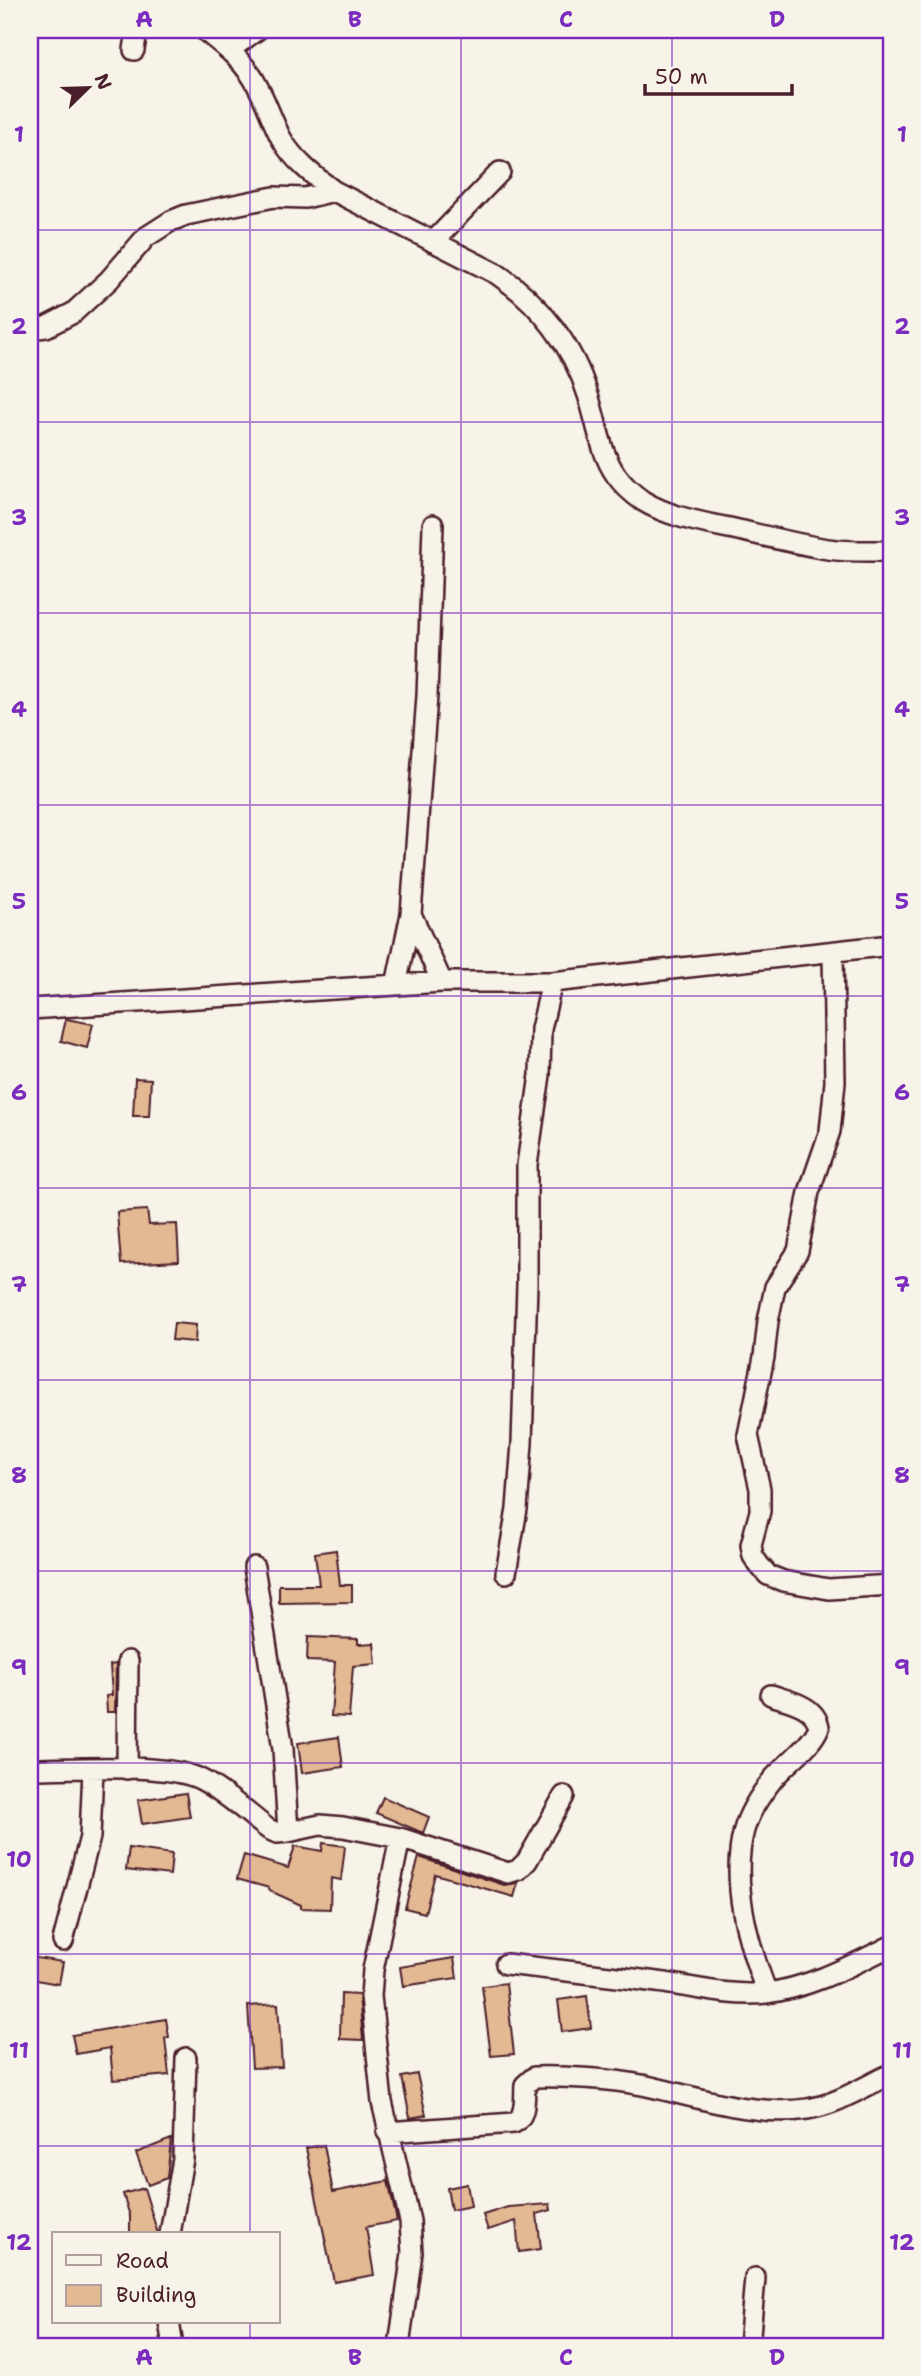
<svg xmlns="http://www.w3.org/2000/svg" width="921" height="2376" font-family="'Shantell Sans',sans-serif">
	<rect width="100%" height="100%" fill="#f7f3e8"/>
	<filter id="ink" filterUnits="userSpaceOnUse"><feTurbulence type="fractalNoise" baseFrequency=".0143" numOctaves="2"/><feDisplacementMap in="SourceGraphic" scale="14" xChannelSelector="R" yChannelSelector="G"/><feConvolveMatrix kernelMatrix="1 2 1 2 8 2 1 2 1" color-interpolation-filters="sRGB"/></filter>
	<g filter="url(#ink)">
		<!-- building -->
		<path fill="#e3b993" stroke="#4a1f2b" stroke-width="2" d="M66,1019L93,1024L87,1048L61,1041Z
			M135,1078L151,1079L149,1116H133Z
			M147,1210L149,1225L177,1224L179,1261L121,1264L117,1212Z
			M174,1323L196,1325L195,1342L172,1340Z
			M336,1550L340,1585H352V1602L279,1603V1585H319L315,1553Z
			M308,1637L358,1639V1644L374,1643L376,1664L353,1666L349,1717L331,1716L335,1662L307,1661Z
			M116,1664L115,1712H107L106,1696L112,1695L110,1665Z
			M339,1737L343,1767L302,1773L298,1743Z
			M186,1793L190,1817L142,1824L138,1800Z
			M383,1797L429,1817L423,1833L376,1813Z
			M323,1843L345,1846L341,1880L331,1878L330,1909L301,1908V1905L268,1890L269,1888L237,1879L244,1855L288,1868L295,1846L322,1851Z
			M129,1848L172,1854L170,1875L126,1870Z
			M419,1857L504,1885L518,1883L514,1897L435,1874L425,1913L405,1908Z
			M30,1957L63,1962L59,1984L30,1979Z
			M454,1958L457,1978L403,1986L400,1967Z
			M506,1983L514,2054L491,2056L482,1986Z
			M341,1994L359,1995L363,2040L340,2039Z
			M587,1996L591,2028L562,2032L558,2000Z
			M278,2004L282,2067L252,2068L248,2006Z
			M166,2019L169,2037L165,2038L169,2075L113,2080L110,2048L76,2054L72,2035Z
			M417,2074L426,2115L410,2118L402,2077Z
			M171,2139L167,2178L148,2185L136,2153Z
			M324,2145L333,2192L388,2181L397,2221L366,2227L374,2275L334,2282L306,2148Z
			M467,2184L471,2206L451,2210L447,2188Z
			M144,2188L158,2234H130V2216L123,2194Z
			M550,2204L551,2210L537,2214L541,2249L519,2252L516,2221L488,2230L483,2215L508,2207Z"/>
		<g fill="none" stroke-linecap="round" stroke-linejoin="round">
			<defs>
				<path id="minor" d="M204,30C221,44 238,56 251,75C264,94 270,117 281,138C293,160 314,176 334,191L497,274C540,303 573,346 588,395C597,422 600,452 616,475C623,485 633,494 643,501C669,517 704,523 734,529C765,536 796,544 828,549C848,552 870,551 891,551
					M134,50L137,30
					M229,50L257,30
					M433,242L500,172
					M30,329L46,327L73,313L109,280L146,237L171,221L186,215L274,197L305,198L334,191
					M411,914L442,982
					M833,952L835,1082L830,1131L809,1192L798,1251L775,1287L768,1321L764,1357L748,1435L760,1489V1511L751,1545L753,1556L759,1565L768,1575L783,1581L829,1589L891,1585
					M396,985L411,914L427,696L433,525
					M30,1009L442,982H552L891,945
					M254,1567L283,1749L288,1832
					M506,1573L517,1509L522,1443L527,1285V1165L540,1075L541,1029L552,982
					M30,1769C70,1769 170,1762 202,1780C226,1793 247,1813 268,1829L277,1833L288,1832L320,1825L343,1827L400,1838L508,1873L518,1870L527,1861L564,1796
					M127,1769L128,1661
					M63,1941L90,1837L93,1769
					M506,1964C559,1970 612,1976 665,1983C698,1988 733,1997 766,1993C810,1988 852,1965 891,1946
					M767,1993C748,1944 730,1882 744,1830C749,1811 761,1794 773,1779C787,1762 811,1747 819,1727C815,1705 789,1701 771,1695
					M387,2132L514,2123C527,2116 524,2097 525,2085L534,2077C566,2076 611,2079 642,2085C695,2096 752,2117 807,2109C836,2105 865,2086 891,2074
					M170,2234L183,2159L186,2058
					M169,2322L173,2346
					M399,2346L412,2253L410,2221L382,2102L371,1996L373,1970L400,1838
					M749,2346L755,2278"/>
			</defs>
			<!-- minor casing -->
			<use href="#minor" stroke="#4a1f2b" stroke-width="24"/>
			<!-- minor -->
			<use href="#minor" stroke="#f7f3e8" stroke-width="19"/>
		</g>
	</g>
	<!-- grid -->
	<path fill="none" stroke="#7b2cbf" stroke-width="2" stroke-opacity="0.55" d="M250,30V2234M461,30V2346M672,30V2346M30,230H891M30,422H891M30,613H891M30,805H891M30,996H891M30,1188H891M30,1380H891M30,1571H891M30,1763H891M30,1954H891M30,2146H891M250,2322V2346"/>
	<!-- margin -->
	<rect width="921" height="2376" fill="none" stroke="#f7f3e8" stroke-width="77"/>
	<!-- legend -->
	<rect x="52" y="2232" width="228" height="91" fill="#f7f3e8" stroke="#b29e9c" stroke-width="2"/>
	<rect x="66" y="2255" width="35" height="10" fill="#f7f3e8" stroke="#b29e9c" stroke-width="2"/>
	<text x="116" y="2268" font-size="21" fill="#4a1f2b">Road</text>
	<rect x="66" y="2285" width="35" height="21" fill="#e3b993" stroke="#b29e9c" stroke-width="2"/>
	<text x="116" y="2302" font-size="21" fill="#4a1f2b">Building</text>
	<!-- north arrow -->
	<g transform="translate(88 88) rotate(67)" stroke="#f7f3e8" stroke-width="5" paint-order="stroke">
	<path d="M0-5L12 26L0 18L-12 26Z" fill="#4a1f2b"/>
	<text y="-10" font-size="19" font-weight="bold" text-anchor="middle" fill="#4a1f2b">N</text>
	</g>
	<!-- scale -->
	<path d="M645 84v10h147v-10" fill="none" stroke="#4a1f2b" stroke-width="3.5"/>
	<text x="655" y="84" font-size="21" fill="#4a1f2b" stroke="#f7f3e8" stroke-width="5" paint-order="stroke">50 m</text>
	<rect x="38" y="38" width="845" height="2300" fill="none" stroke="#7b2cbf" stroke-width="2.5"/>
	<g font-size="23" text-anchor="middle" font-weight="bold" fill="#7b2cbf">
		<text x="144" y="27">A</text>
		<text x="355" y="27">B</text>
		<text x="566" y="27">C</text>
		<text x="777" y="27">D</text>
		<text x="19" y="142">1</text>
		<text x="902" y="142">1</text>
		<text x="19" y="334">2</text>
		<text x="902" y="334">2</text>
		<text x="19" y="525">3</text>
		<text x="902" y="525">3</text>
		<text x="19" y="717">4</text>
		<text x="902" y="717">4</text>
		<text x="19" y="909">5</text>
		<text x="902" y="909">5</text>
		<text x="19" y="1100">6</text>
		<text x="902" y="1100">6</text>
		<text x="19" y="1292">7</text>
		<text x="902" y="1292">7</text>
		<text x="19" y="1483">8</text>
		<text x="902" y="1483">8</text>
		<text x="19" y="1675">9</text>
		<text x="902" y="1675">9</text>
		<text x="19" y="1867">10</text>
		<text x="902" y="1867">10</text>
		<text x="19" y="2058">11</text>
		<text x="902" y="2058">11</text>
		<text x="19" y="2250">12</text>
		<text x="902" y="2250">12</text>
		<text x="144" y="2365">A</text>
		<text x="355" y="2365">B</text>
		<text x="566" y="2365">C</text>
		<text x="777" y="2365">D</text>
	</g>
</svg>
